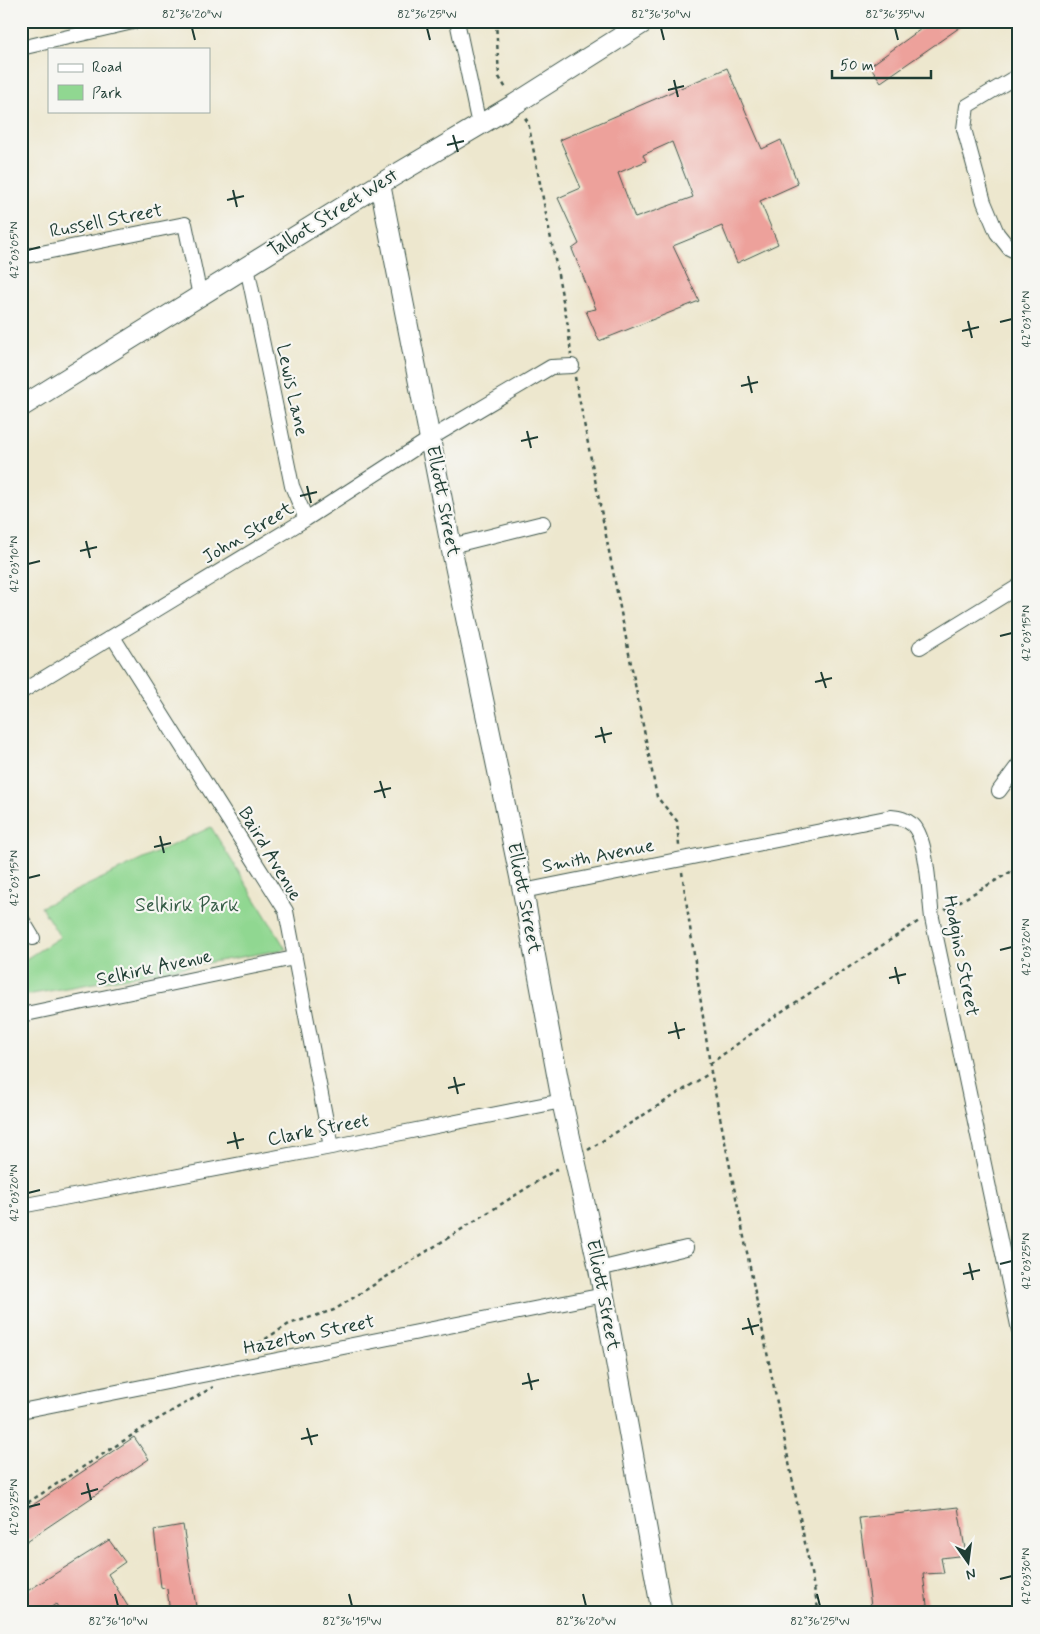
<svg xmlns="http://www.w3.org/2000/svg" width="1040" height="1634" font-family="Mynerve,sans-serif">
	<rect width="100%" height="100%" fill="#f6f6f2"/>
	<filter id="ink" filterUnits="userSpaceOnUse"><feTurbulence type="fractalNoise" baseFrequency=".02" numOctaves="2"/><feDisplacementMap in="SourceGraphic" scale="10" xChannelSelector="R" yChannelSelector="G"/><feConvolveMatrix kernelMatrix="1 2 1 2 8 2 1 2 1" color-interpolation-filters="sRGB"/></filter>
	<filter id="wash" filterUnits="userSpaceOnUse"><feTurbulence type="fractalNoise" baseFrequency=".0096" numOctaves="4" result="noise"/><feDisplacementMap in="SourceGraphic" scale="20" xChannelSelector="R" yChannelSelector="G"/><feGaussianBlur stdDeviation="1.12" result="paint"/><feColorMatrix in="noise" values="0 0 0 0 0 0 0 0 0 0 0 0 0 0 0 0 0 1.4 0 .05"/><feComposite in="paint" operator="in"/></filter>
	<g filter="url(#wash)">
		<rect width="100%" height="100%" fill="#ede7ce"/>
		<!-- green -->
		<path fill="#90d791" stroke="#588a62" d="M211,827L286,949L21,996V962L60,937L41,907Z"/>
		<g id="blocks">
			<!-- building -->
			<path fill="#eda19b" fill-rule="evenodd" d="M932,21H969L881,82L870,66Z
				M727,68L762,149L781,140L798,184L760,201L778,244L737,263L722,226L673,246L699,301L599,341L586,311L596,309L572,249L579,244L558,198L581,188L560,140ZM672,142L693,197L635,218L618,173L646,161L643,155Z
				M134,1437L149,1459L21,1545V1513Z
				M958,1507L966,1555L941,1558L944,1573L923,1574L928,1613H872L859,1518Z
				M183,1525L197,1613H170L167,1589L161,1587L154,1530Z
				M109,1540L125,1562L108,1574L132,1613H62L56,1604L42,1613H21V1595Z"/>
		</g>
	</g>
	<g filter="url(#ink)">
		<use href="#blocks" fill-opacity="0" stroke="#3e564b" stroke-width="1"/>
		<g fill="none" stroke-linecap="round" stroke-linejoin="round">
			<defs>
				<path id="street" d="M457,21L479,125
					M21,48L137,21
					M1019,75L967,106L964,129L984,202L997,233L1009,248L1019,253
					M21,257L185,224L200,296
					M247,267L292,486L306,519
					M451,546L543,523
					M113,637L286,911L331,1147
					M920,647L1019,586
					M21,692L306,519L431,438L551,367L572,366
					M999,791L1019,764
					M523,891L891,817C900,818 906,819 913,825C928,840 929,896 932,918L1019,1330
					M21,918L33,938
					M21,1015L294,958
					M21,1206L331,1147L562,1101
					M599,1269L686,1248
					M21,1411L604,1295"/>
				<path id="secondary" d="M380,184L451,546L523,891L562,1101L599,1269L662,1613
					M21,407L380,184L515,104L646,21"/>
			</defs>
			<!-- street casing -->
			<use href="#street" stroke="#3e564b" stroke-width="16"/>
			<!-- secondary casing -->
			<use href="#secondary" stroke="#3e564b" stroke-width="22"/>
			<!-- path -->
			<path stroke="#3e564b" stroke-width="2.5" stroke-dasharray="4 4" stroke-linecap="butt" d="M496,21L499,77L507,90
				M525,118L528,122L568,326L571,355
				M575,377L657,797L677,821L679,846
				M682,872L711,1072L819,1613
				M945,910L1019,867
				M710,1064L778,1014L919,921
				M588,1150L710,1073
				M245,1352L289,1324L334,1310L560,1167
				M21,1507L148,1425L213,1387"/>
			<!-- street -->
			<use href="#street" stroke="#fff" stroke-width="14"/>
			<!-- secondary -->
			<use href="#secondary" stroke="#fff" stroke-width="20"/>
		</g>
	</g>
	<!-- ticks -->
	<path fill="none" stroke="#1f3d34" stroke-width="2" d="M192,28L195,40M427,28L430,40M661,28L664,40M895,28L898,40M674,80L678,97M668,90L684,86M453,135L458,152M447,145L464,141M233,190L237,207M227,200L244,196M28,250L40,247M968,321L972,338M1000,322L1012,319M962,331L979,327M748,376L752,393M741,386L758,382M527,431L531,448M521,441L538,437M307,486L311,503M300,496L317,492M86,541L90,558M80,551L97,547M28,564L40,561M1000,636L1012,633M821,672L826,688M815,682L832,678M601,727L605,743M595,737L612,733M380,781L385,798M374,792L391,788M160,836L164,853M154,847L171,843M28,878L40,875M1000,950L1012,947M895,967L899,984M889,978L906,974M675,1022L679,1039M668,1033L685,1029M454,1077L458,1094M448,1088L465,1084M234,1132L238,1149M227,1143L244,1139M28,1193L40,1190M969,1263L973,1280M1000,1264L1012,1261M963,1274L980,1270M748,1318L753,1335M742,1329L759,1325M528,1373L532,1390M522,1384L539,1380M307,1428L312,1445M301,1439L318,1435M87,1483L91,1500M81,1494L98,1489M28,1507L40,1504M1000,1579L1012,1576M115,1594L118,1606M349,1594L352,1606M583,1594L586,1606M817,1594L820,1606"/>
	<g text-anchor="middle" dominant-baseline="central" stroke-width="4.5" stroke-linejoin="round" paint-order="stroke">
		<!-- street labels -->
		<g font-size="19" fill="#1f3d34" stroke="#f6f6f2">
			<text transform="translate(333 213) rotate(-32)">Talbot Street West</text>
			<text transform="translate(106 221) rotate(-11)">Russell Street</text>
			<text transform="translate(292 390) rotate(78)">Lewis Lane</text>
			<text transform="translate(443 501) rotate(79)">Elliott Street</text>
			<text transform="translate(248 533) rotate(-31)">John Street</text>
			<text transform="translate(270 854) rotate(59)">Baird Avenue</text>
			<text transform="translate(598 856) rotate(-11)">Smith Avenue</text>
			<text transform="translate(524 898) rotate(79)">Elliott Street</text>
			<text transform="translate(961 956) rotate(79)">Hodgins Street</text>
			<text transform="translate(154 968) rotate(-12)">Selkirk Avenue</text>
			<text transform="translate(318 1130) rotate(-11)">Clark Street</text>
			<text transform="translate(603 1295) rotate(79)">Elliott Street</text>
			<text transform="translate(309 1335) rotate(-12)">Hazelton Street</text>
		</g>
		<!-- park labels -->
		<g font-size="19" fill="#365c47" stroke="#f6f6f2">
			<text x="187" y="905">Selkirk Park</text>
		</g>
	</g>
	<!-- margin -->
	<rect width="1040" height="1634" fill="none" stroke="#f6f6f2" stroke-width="55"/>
	<!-- legend -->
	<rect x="48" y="48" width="162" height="65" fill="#f6f6f2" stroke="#a0aca6"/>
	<rect x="58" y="64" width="25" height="8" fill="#ffffff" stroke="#a0aca6"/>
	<text x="92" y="72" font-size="15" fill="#1f3d34">Road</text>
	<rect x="58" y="85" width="25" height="15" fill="#90d791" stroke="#a0aca6"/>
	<text x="92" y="98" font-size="15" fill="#1f3d34">Park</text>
	<!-- north arrow -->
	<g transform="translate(968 1562) rotate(166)" stroke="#f6f6f2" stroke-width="4" paint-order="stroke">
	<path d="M0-4L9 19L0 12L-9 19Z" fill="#1f3d34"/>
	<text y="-8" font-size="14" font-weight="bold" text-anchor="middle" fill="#1f3d34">N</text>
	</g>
	<!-- scale -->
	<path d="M832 70v8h99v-8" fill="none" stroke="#1f3d34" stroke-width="2.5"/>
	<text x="840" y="70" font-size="15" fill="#1f3d34" stroke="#f6f6f2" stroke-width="4" paint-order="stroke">50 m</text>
	<rect x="28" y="28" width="984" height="1578" fill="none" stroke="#1f3d34" stroke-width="2"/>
	<g font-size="12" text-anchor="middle" fill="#1f3d34">
		<text x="192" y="18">82°36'20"W</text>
		<text x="427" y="18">82°36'25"W</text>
		<text x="661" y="18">82°36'30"W</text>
		<text x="895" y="18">82°36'35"W</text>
		<text transform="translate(14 250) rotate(-90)" y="4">42°03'05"N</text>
		<text transform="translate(1026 319) rotate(-90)" y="4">42°03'10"N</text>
		<text transform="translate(14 564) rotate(-90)" y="4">42°03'10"N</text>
		<text transform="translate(1026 633) rotate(-90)" y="4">42°03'15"N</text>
		<text transform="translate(14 878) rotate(-90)" y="4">42°03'15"N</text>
		<text transform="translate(1026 947) rotate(-90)" y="4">42°03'20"N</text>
		<text transform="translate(14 1193) rotate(-90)" y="4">42°03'20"N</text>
		<text transform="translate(1026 1261) rotate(-90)" y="4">42°03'25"N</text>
		<text transform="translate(14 1507) rotate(-90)" y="4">42°03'25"N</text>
		<text transform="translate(1026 1576) rotate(-90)" y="4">42°03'30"N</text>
		<text x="118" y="1625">82°36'10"W</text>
		<text x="352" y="1625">82°36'15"W</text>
		<text x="586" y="1625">82°36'20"W</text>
		<text x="820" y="1625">82°36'25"W</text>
	</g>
</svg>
